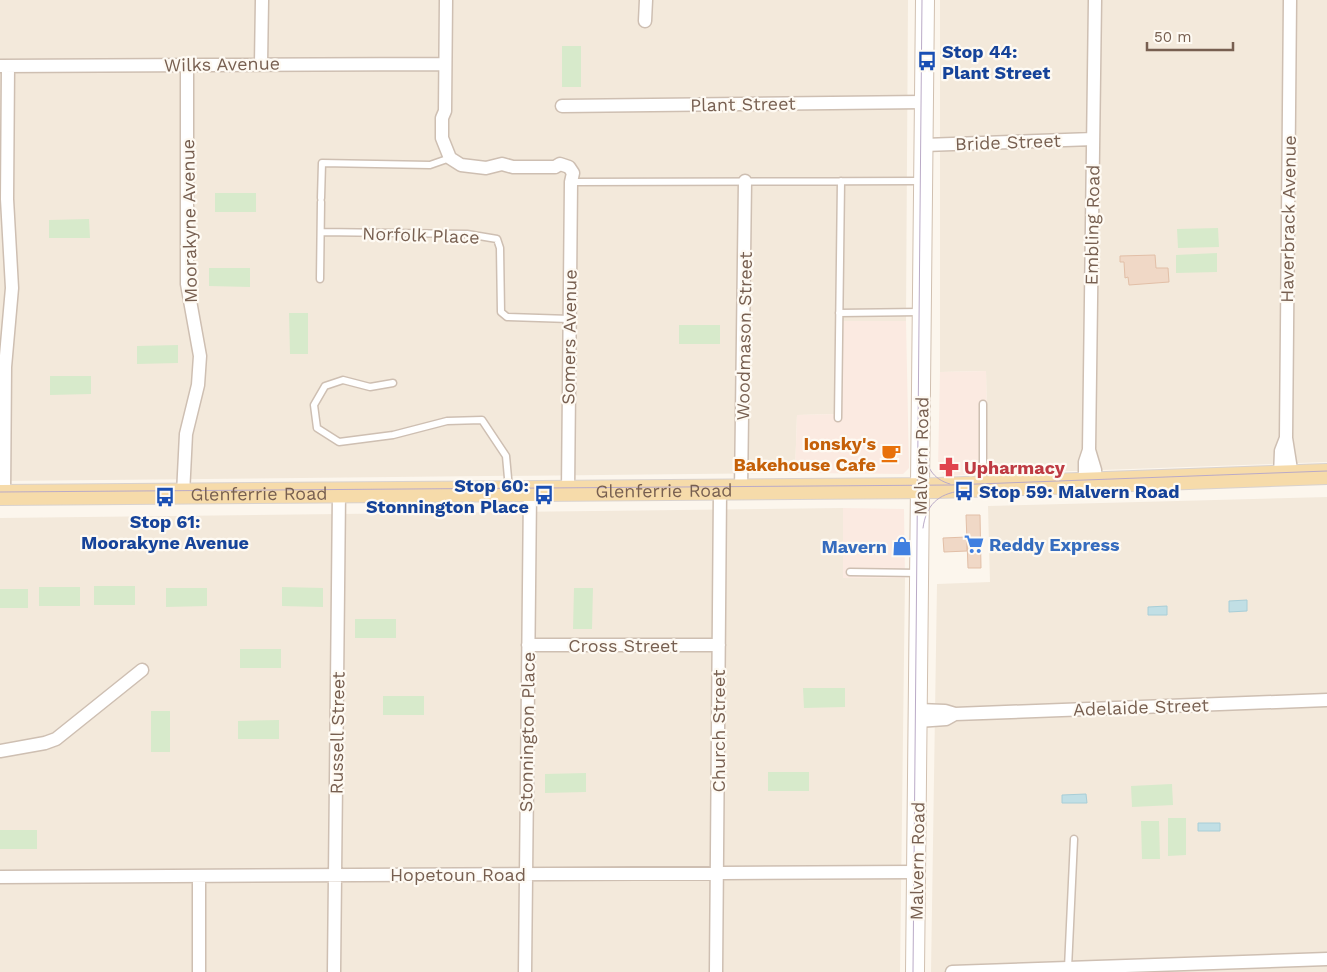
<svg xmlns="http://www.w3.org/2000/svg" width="1327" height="972" font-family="'Work Sans',sans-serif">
	<rect width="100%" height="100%" fill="#fcf6ed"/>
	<!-- residential -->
	<path fill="#f3e9db" d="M0,0H908L906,321H838V414L797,415L795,473L0,481Z
		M940,0H1327V462L988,474L986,371L940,372Z
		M1327,497V972H931L937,584L990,582L988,506Z
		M843,508V578H905L900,972H0V518Z"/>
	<!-- commercial -->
	<path fill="#fbeae1" d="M838,321H906L909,468L903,474L795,473L797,415L838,414Z
		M986,371L988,474L946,476L938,468L940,372Z
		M843,508L904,509L905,578H843Z"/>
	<!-- green -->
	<path fill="#d7eacb" d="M562,46H581V87H562Z
		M215,193H256V212H215Z
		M89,219L90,238H49V220Z
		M1218,228L1219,247L1178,248L1177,229Z
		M1217,253V272L1176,273V255Z
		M209,268H250V287L209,286Z
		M289,313H308V354H290Z
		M679,325H720V344H679Z
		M178,345V363L137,364V346Z
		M50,376H91V394L50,395Z
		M94,586H135V605H94Z
		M39,587H80V606H39Z
		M282,587L323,588V607L282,606Z
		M166,588H207V606L166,607Z
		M574,588H593L592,629H573Z
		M0,589H28V608H0Z
		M355,619H396V638H355Z
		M240,649H281V668H240Z
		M803,688H845V707L804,708Z
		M383,696H424V715H383Z
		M151,711H170V752H151Z
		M279,720V739H238V721Z
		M768,772H809V791H768Z
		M586,773V792L545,793V774Z
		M1172,784L1173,805L1132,807L1131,786Z
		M1168,818H1186V855L1168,856Z
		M1141,821H1159L1160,859H1142Z
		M0,830H37V849H0Z"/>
	<!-- water -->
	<path fill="#c1dfe5" stroke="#a8ced7" d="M1247,600V611L1229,612V601Z
		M1167,606V615H1148V607Z
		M1086,794L1087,803H1062V795Z
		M1198,823H1220V831H1198Z"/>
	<!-- building -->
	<path fill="#f0d8c6" stroke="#e2bfa7" d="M1155,255L1156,268H1168L1169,282L1129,285L1128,277L1125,278L1124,262H1120V256Z
		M966,515H980L981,568H968Z
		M967,537V551L944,552L943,538Z"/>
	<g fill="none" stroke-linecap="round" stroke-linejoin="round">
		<defs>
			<path id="lane" d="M571,182L922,181
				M321,198L322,163L430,165L450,158
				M321,232L467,234L497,239L500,248L501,312L507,317L570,319
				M320,279L321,202
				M839,313L921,312
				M393,383L370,387L343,380L325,386L314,405L317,428L339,442L393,435L447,421L482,420L506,456L509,489
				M838,418L841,181
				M983,484V404
				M850,572L919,573
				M1068,968L1074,839"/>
			<path id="street" d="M446,0L445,111L442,118V138L450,158L461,165L486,168L502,164L513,167H555L560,164L569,167L573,173L571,182L568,492
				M1290,0L1286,438L1292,476
				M645,21L646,0
				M261,64L262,0
				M0,66L445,64
				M562,106L924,102
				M924,145L1093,139
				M1089,450L1095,470L1096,483
				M1280,476L1281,451L1286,438
				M1085,484V462L1089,450L1095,0
				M741,491L745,181
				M183,494L186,434L198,385L200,356L187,284V65
				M4,495L5,367L12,288L7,199L8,66
				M528,645H719
				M918,710L945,711L955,714L1327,700
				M918,721L946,719L955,714
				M0,751L45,743L56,739L142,670
				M0,877L916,872
				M199,972V876
				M334,972L339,493
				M525,972L530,492
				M716,972L720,491
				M952,972L1327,959"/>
			<path id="secondary" d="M915,972L925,0"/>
			<g id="primary">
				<path id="s1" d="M0,495L938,488L1327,474"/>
			</g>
		</defs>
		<!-- lane casing -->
		<use href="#lane" stroke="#cebfb2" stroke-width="9"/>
		<!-- street casing -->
		<use href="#street" stroke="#cebfb2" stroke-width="15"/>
		<!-- secondary casing -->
		<use href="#secondary" stroke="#d1c0b0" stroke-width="20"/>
		<!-- primary casing -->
		<use href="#primary" stroke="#d9d2ce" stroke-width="22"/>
		<!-- lane -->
		<use href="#lane" stroke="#fff" stroke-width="6"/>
		<!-- street -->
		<use href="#street" stroke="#fff" stroke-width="12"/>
		<!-- secondary -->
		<use href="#secondary" stroke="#fff" stroke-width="18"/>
		<!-- primary -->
		<use href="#primary" stroke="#f6dbaa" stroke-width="20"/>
		<!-- tram -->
		<path stroke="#baaac7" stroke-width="1" d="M924,449C926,466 932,479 950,484
			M0,492L951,485L1327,471
			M923,528C926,505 938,494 960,491
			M913,972L922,0"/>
	</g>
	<!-- icons -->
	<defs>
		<symbol id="bus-bare" viewBox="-9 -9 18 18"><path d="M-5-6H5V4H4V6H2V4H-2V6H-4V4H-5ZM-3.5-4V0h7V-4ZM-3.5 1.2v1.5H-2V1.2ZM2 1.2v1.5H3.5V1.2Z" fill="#1a4fb4" stroke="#fefaf3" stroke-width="2.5" paint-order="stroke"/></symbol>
		<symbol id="cafe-bare" viewBox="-9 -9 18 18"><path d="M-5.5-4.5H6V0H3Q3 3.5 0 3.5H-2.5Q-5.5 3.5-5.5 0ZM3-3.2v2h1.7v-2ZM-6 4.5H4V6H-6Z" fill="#e8710a" stroke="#fefaf3" stroke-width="2.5" paint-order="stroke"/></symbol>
		<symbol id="pharmacy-bare" viewBox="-9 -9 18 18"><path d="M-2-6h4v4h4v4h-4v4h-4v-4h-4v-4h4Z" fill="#e0444e" stroke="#fefaf3" stroke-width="2.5" paint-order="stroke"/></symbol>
		<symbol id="supermarket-bare" viewBox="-9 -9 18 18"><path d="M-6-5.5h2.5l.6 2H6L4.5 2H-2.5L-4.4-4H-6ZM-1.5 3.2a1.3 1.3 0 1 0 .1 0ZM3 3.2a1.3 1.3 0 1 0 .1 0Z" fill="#3f7fe0" stroke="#fefaf3" stroke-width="2.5" paint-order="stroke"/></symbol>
		<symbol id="shop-bare" viewBox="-9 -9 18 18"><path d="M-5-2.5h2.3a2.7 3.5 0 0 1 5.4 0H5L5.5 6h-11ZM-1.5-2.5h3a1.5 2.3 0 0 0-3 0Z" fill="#3f7fe0" stroke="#fefaf3" stroke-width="2.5" paint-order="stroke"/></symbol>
	</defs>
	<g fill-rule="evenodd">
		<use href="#bus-bare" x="913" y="47" width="28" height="28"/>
		<use href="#cafe-bare" x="877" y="439" width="28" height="28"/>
		<use href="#pharmacy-bare" x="935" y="453" width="28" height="28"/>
		<use href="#bus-bare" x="950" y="477" width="28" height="28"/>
		<use href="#bus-bare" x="530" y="481" width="28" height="28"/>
		<use href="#bus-bare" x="151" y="483" width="28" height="28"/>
		<use href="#supermarket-bare" x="960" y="530" width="28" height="28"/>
		<use href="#shop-bare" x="888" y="532" width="28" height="28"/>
	</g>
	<g text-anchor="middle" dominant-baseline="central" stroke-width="4.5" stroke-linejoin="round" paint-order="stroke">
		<!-- transit labels -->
		<g font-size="18" font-weight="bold" fill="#164399" stroke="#fefaf3" text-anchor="start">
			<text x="942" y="51">Stop 44:<tspan x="942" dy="21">Plant Street</tspan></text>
			<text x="529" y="485" text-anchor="end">Stop 60:<tspan x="529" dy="21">Stonnington Place</tspan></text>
			<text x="979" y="491">Stop 59: Malvern Road</text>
			<text x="165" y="521" text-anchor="middle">Stop 61:<tspan x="165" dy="21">Moorakyne Avenue</tspan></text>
		</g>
		<!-- street labels -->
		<g font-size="18" fill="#775f50" stroke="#fefaf3">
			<text transform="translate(222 64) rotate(-1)">Wilks Avenue</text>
			<text transform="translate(743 104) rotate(-1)">Plant Street</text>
			<text transform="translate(1008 142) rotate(-2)">Bride Street</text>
			<text transform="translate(1288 219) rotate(-89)">Haverbrack Avenue</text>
			<text transform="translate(189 221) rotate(-91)">Moorakyne Avenue</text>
			<text transform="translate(1092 225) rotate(-89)">Embling Road</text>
			<text transform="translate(421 235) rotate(2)">Norfolk Place</text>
			<text transform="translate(744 336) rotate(-89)">Woodmason Street</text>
			<text transform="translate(569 337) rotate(-89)">Somers Avenue</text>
			<text transform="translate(921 456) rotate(-89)">Malvern Road</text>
			<text stroke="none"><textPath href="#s1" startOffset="664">Glenferrie Road</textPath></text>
			<text stroke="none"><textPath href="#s1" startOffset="259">Glenferrie Road</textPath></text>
			<text x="623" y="645">Cross Street</text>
			<text transform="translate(1141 707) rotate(-2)">Adelaide Street</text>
			<text transform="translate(718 731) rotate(-90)">Church Street</text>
			<text transform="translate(527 732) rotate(-89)">Stonnington Place</text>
			<text transform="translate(337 733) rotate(-89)">Russell Street</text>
			<text transform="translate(917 861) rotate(-89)">Malvern Road</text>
			<text x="458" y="874">Hopetoun Road</text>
		</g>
		<!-- food labels -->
		<g font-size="18" font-weight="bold" fill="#c56008" stroke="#fefaf3" text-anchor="end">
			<text x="876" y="443">Ionsky's<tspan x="876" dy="21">Bakehouse Cafe</tspan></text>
		</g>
		<!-- health labels -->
		<g font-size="18" font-weight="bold" fill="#be3a42" stroke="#fefaf3" text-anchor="start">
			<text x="964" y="467">Upharmacy</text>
		</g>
		<!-- shop labels -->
		<g font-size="18" font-weight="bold" fill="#366cbe" stroke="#fefaf3" text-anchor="start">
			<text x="989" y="544">Reddy Express</text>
			<text x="887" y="546" text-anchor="end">Mavern</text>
		</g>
	</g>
	<!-- scale -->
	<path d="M1147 42v8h86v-8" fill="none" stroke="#775f50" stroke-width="2.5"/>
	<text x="1154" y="42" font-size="15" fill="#775f50" stroke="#fefaf3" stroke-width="4" paint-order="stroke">50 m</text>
</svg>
